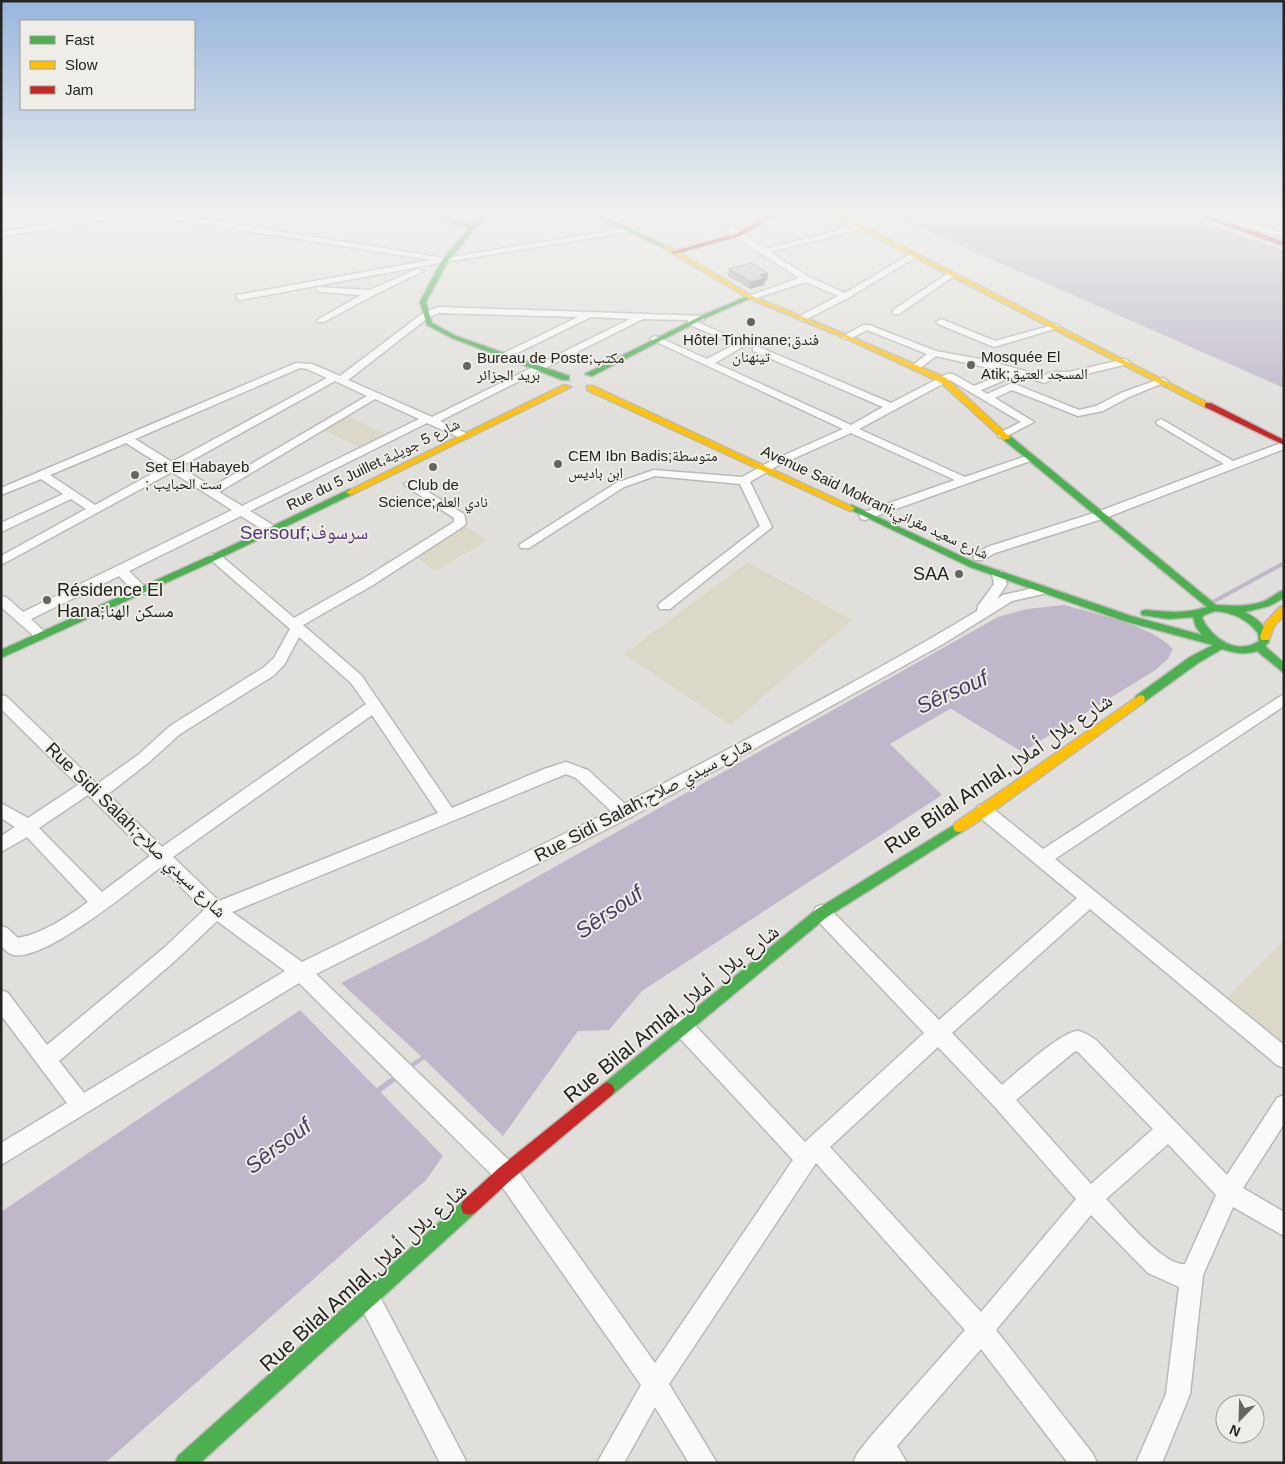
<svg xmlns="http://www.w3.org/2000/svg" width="1285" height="1464" font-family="Helvetica,'Noto Naskh Arabic',sans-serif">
	<rect width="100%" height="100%" fill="#e0dfdb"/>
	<!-- green -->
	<path fill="#dbd8c8" d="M346,415L385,434L362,448L321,429Z
		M466,527L487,540L436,571L415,557Z
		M748,562L852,620L730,725L624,654Z
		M1284,940V1050L1225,1000Z"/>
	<!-- water -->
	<path fill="#c0b8ca" d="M884,212H1173L1284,251V388Z
		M1064,605C1095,614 1152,625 1173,649L1168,659L1154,671L1022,752L948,707L888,742L942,795L642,991L609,1030L578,1031L503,1136L423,1058L341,983L427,939L998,617L1027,609Z
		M300,1010L443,1156L426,1180L105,1463H1V1212Z"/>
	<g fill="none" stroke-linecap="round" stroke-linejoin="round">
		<!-- stream-far2 -->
		<path stroke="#c0b8ca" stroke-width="4" d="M1213,602L1284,563
			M884,745L951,706"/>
		<!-- stream-far1 -->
		<path stroke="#c0b8ca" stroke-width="4.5" d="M408,1068L427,1055
			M397,1078L399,1076"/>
		<!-- stream -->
		<path stroke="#c0b8ca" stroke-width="5.5" d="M376,1092L398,1076"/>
		<defs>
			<path id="street" d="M157,212L445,258L628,228L632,230L628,232L445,262L240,300L237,299V295L431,260L153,216L110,219L1,236V232L110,215Z
				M1231,219L1284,233V237L1231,223Z
				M859,225H862V229L770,252L809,277L845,293L912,253L919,255L848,298L803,321L800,320V316L838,296L806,282L753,299L746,297L799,278L729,233V229H735L765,249Z
				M417,269L424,271L374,295L324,322H318L317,320L361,295L320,292L317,291V287L370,290Z
				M950,272L957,274L899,314H893V310Z
				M439,307L704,316V320L695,321L747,344L715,363L851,425L883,407L753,351V347H759L891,403L947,374H953L974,386L1007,372L936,356L919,369H913V365L927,354L867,330L850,339H844L842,337L863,325H869L936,351L985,360L1043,376L1052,372H1069L1125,359L1130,362L1128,364L1069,378H1054L1045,383L1017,375L981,390L987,394L1012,383L1079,410L1096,406L1121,393L1160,379L1163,378L1168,381L1129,397L1103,411L1078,416L1012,390L995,398L1034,422L1003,438L999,437L998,435L999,433L1021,422L950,380L859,429L965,477L1029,455L1033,456L1035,458L1033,460L865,520L861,519L859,516L861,513L955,480L851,433L779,465L750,482L772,527L670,609H660L658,606L660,603L760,526L740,484L655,476L624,487L529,548H521L519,545L616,483L654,470L742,477L771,461L843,429L650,339L655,336L658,337L707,359L735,344L688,324V320L643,319L440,421L468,434L469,436L468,438H460L427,423L250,511L276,527L278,530L276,533H268L241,516L129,571L146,588L147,591L146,594H136L119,576L31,619L48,635L46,638H36L1,607V596L6,597L23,612L232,510L172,472L1,565V556L86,509L71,499L1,532V523L63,494L41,479L1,495V488L296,363L312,364L340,376L423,313ZM440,313L578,317L502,354V358L505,359L591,317L630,319L432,417L348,380L429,317ZM300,368L307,369L327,378L172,462L135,439ZM335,381L367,396L212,487L180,467ZM375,399L419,419L242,506L219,492ZM126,443L164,467L95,505L50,475Z
				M941,319L995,341L1056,324L1061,327L994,347L938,324L936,322Z
				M1161,419L1233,461L1284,442V449L1105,518L995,553L983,560H975L973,557L987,547L1097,512L1224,464L1157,424L1156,422Z
				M410,481L464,514L466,523L464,526L373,585L303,625L361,675L452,808L544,769L566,762L588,770L625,804C743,741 863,680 977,611L978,606L994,584L992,574L994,571H1002L1007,584L997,599L1003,595L1043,586L1049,590L1048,593L1012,601L943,644L629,818L316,974L514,1165L655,1363L793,1160L676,1034L673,1027L676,1020L683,1017L690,1020L805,1142L924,1033L816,919L813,913L816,907L822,905L828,907L939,1020L1077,898L978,816L976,811L978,806L984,804L990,806L1043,849L1284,694V706L1055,859L1284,1045V1068L1277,1065L1090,909L952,1033L1002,1085C1016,1073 1062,1031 1078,1031C1084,1032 1091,1037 1096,1040L1227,1175L1277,1098L1284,1095V1124L1243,1188L1284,1212V1236L1233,1207L1203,1275L1190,1394L1162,1463H1136L1166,1394L1179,1287L1148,1273L1091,1215L996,1330L1093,1454L1097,1463H1068L981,1349L897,1446L907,1463H853L857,1454L871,1436L965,1330L816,1163L669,1384L717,1463H689L655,1407L624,1463H597L641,1385L498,1181L299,983L1,1165V1143L67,1103L1,1015V990L8,993L47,1045L164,948L204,910L161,867C134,887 46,961 14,955C8,954 5,949 1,946V926L7,928L18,938C44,933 67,917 88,902L27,837L1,852V836L15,827L1,818V803L28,818L78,785L1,709V695L6,696L97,784L138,755L170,726L263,668L274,658L290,629L211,560L209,557L211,554H219L294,618L363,579L454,522V518L406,486L404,484ZM299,637L351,683L366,704L162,847L108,794L148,763L180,734L273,676L284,665ZM372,715L438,813L219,901L173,857ZM566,774L576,778L611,811L302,962L232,912ZM88,795L150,856L102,892L39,828ZM217,921L285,971L84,1093L59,1061L176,960ZM938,1047L994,1106L1076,1199L981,1312L830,1147ZM1077,1051L1153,1129L1091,1184L1016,1100L1074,1052ZM1168,1144L1216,1195L1185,1264C1163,1266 1122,1215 1106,1199Z
				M369,1287L377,1291L467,1463H440L357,1299L361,1291Z"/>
			<path id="fast" d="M406,212L437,214L472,225L483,212H489L448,261L426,302L432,323L456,336L569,376V380H563L452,338L427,325L420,302L442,260L469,228L436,218Z
				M586,212H594L669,247L664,248Z
				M748,296L753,297L703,319L592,376L585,374L699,317Z
				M1004,436H1010L1216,605C1231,606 1247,607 1262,602C1270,599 1276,593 1284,590V598L1269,606L1245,612C1258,619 1268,627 1269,642L1265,646L1284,663V673L1257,651C1244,655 1235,653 1222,649L1198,663L1144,702H1136L1135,699L1136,696L1190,657L1213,645L1124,621L970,567L847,508L851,505L854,506L976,563L1131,616L1202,635L1196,627L1193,617L1169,619L1142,615L1141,613L1142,611L1146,610C1166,612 1187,614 1207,607L1004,440ZM1215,611C1232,612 1247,619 1258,633L1259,641C1238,656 1212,639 1202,618L1204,615Z
				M350,489L354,492L353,494L218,559L1,658V650L212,555Z
				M959,822L963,823L965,827L963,831L827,917L612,1095L607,1098L602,1095L599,1090L602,1085L817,909Z
				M469,1199L475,1201L477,1207L475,1213L200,1463H175L178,1456L463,1201Z"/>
			<path id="slow" d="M827,212H835L1212,405L1205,407Z
				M664,246H668L752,296L849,336L946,378L1011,438L1004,440L940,382L845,338L748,298L664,248Z
				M564,385L571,387L353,494L350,495L346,492Z
				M587,386H593L855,508L851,511L848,510L587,390Z
				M1284,606V615L1274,626L1269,640H1261L1260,637L1265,623L1280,607Z
				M1140,695L1144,696L1145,699L1144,702L988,815L963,831L959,832L955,831L953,827L955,823Z"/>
			<path id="jam" d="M773,212H781L740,236L674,254L671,252L736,234Z
				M1188,212H1197L1284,242V246Z
				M1205,403H1211L1284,440V445L1205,407Z
				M607,1082L612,1085L615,1090L612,1095L512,1179L475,1213L469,1215L463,1213L461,1207L463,1201L500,1167L602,1085Z"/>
		</defs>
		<!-- street casing -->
		<use href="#street" stroke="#bab9b6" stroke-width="3"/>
		<!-- fast casing -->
		<use href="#fast" stroke="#bab9b6" stroke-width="3"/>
		<!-- slow casing -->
		<use href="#slow" stroke="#bab9b6" stroke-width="3"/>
		<!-- jam casing -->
		<use href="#jam" stroke="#bab9b6" stroke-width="3"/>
		<!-- street -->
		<use href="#street" fill="#fafafa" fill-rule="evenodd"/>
		<!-- fast -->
		<use href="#fast" fill="#4caf50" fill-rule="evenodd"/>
		<!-- slow -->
		<use href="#slow" fill="#ffc107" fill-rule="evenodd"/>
		<!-- jam -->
		<use href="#jam" fill="#c62828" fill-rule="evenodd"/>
	</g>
	<!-- wall -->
	<path fill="#aaa9a7" d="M729,269L767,280L765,281L764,285L750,289L728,276Z"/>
	<!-- shaded-wall -->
	<path fill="#8b8a88" d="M768,273L767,280L765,281L764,285L750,289L751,282L760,275Z"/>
	<!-- building -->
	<path fill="#c6c5c2" stroke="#8b8a88" d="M751,263L768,273L760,275L765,278L751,282L729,269Z"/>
	<!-- sky -->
	<linearGradient id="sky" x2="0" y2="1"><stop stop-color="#98b6dc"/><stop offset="0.51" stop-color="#f1f1ef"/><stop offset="1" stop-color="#f1f1ef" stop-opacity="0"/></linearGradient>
	<rect width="1285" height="417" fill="url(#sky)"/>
	<!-- markers -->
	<g fill="#656561" stroke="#eeede7" stroke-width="2">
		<circle cx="751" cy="322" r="5"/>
		<circle cx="971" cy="365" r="5"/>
		<circle cx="467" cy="366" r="5"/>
		<circle cx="558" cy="464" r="5"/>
		<circle cx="433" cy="467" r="5"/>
		<circle cx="135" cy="475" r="5"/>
		<circle cx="959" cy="574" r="5"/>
		<circle cx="47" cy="600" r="5"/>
	</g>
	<g text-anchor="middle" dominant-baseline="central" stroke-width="4" stroke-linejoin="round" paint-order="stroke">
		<!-- far-poi labels -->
		<g font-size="15" fill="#232320" stroke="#eeede7" text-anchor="start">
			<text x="751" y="339" text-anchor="middle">Hôtel Tinhinane;فندق<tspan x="751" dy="17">تينهنان</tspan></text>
			<text x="981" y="356">Mosquée El<tspan x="981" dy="17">Atik;المسجد العتيق</tspan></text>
			<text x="477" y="357">Bureau de Poste;مكتب<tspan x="477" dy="17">بريد الجزائر</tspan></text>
			<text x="568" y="455">CEM Ibn Badis;متوسطة<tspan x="568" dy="17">ابن باديس</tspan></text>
			<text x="145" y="466">Set El Habayeb<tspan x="145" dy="17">; ست الحبايب</tspan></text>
			<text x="433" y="484" text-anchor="middle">Club de<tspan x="433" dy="17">Science;نادي العلم</tspan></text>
		</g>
		<!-- far-street labels -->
		<g font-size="15" fill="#232320" stroke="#eeede7">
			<text transform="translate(373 464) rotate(-26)">Rue du 5 Juillet,شارع 5 جويلية</text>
			<text transform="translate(875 502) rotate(25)">Avenue Said Mokrani;شارع سعيد مقراني</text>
		</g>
		<!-- poi labels -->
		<g font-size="18" fill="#232320" stroke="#eeede7" text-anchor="end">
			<text x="949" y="574">SAA</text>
			<text x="57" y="590" text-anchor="start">Résidence El<tspan x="57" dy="21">Hana;مسكن الهنا</tspan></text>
		</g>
		<!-- street labels -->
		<g font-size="18" fill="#232320" stroke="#eeede7">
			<text transform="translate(643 800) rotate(-28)">Rue Sidi Salah;شارع سيدي صلاح</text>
			<text transform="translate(136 830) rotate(44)">Rue Sidi Salah;شارع سيدي صلاح</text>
		</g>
		<!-- neighbourhood labels -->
		<g font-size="19" fill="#543771" stroke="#eeede7">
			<text x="304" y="532">Sersouf;سرسوف</text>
		</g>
		<!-- near-street labels -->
		<g font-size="21" fill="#232320" stroke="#eeede7">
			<text transform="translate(998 773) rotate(-34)">Rue Bilal Amlal,شارع بلال أملال</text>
			<text transform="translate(671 1013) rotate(-39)">Rue Bilal Amlal,شارع بلال أملال</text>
			<text transform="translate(363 1277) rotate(-42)">Rue Bilal Amlal,شارع بلال أملال</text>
		</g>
		<!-- near-water labels -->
		<g font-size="22" font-style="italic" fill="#4d3a62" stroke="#eeede7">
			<text transform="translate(952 692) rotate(-24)">Sêrsouf</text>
			<text transform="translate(609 912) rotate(-34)">Sêrsouf</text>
			<text transform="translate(278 1146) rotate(-37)">Sêrsouf</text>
		</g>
	</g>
	<!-- border -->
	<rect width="1285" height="1464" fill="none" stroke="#232320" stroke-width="5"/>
	<!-- legend -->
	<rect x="20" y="20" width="175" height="90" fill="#eeede7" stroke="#9d9c97"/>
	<rect x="30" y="36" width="25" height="8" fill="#4caf50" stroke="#9d9c97"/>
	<text x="65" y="45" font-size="15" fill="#232320">Fast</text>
	<rect x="30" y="61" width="25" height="8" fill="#ffc107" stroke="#9d9c97"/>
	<text x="65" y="70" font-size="15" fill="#232320">Slow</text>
	<rect x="30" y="86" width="25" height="8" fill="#c62828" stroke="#9d9c97"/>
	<text x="65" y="95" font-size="15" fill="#232320">Jam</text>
	<!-- north arrow -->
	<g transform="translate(1240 1419) rotate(203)"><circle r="24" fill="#eeede7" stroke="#9d9c97"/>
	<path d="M0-4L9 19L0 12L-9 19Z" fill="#656561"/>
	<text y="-8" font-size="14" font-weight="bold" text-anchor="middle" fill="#232320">N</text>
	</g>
</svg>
